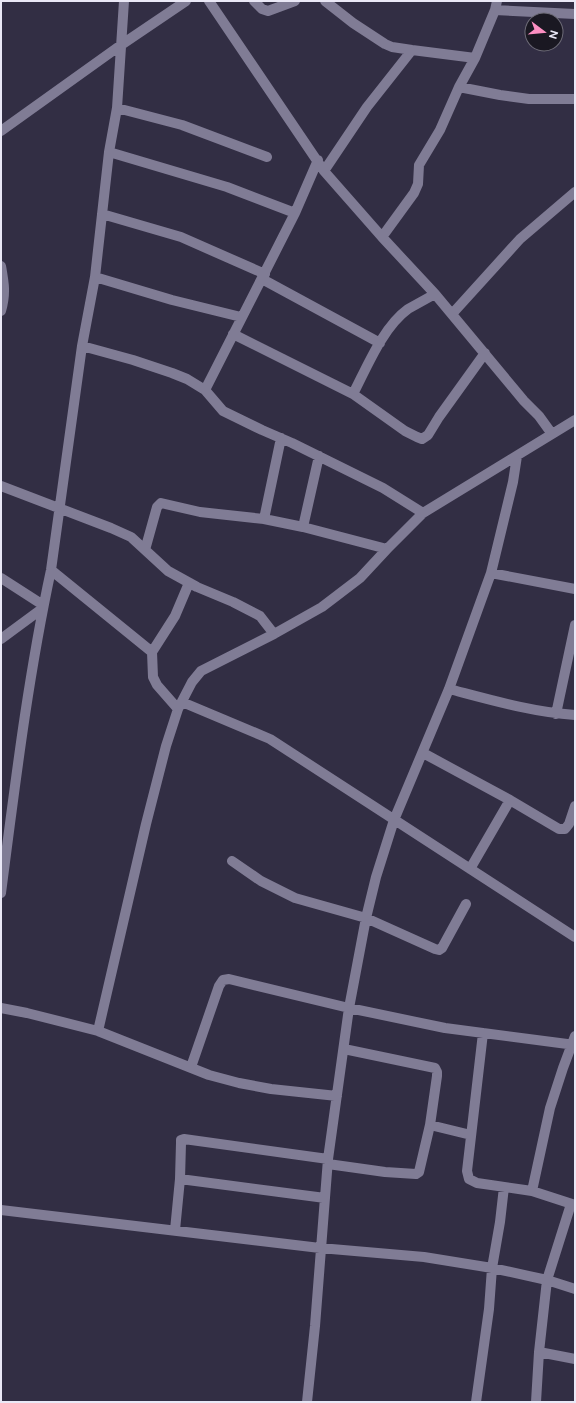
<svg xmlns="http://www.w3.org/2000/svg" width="576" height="1403" font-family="Figtree,sans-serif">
	<rect width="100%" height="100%" fill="#322e44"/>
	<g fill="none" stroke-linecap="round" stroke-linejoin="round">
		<!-- minor -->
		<path stroke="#807c95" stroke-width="10" d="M209,1L324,171L382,237L435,294L524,401L539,416L552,434
			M254,1L262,9L268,11L295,1
			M325,1L353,23L385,44L392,47L412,50L475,58
			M495,10L575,14
			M459,87L500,95L529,99H575
			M117,108L182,125L267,157
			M1,131L121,45L186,1
			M109,152L227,187L295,213
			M324,171L367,107L412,50
			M102,214L181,237L265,274
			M382,237L414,193L418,184L419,165L440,130L459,87L475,58L495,10L497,1
			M1,266C4,283 6,293 1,311
			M95,277L172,300L241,317
			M262,279L380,343
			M452,314L520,239L575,192
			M233,334L353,394L405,431L417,437L422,439L428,435L439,417L485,353
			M82,346L133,360L172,373L187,379L205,390L223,411L262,430L292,443L383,488L423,513
			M205,390L295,213L318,160
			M353,394C367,367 383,327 408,309C417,304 426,299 435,294
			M1,486L111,528L131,537L168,571L197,587L233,602L260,616L274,634
			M264,519L281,438
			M303,527L319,456
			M145,550L157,507L161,503L200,512L264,519L303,527L387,549
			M51,570L152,652
			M491,573L575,589
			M1,578L43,605
			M1,639L43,608
			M449,689C491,700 532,712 575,715
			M182,702L270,739L575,937
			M178,709L157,685L153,677L152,652L175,616L189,583
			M556,714L575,625
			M423,753L510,800L559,829H565L569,824L575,806
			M232,861L261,881L295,898L366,918L435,949L439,950L442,948L466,904
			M470,869L510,800
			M1,893C15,785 28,677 51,570L82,346L95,277L109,152L117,108L124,1
			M1,1008L27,1013L98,1031L209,1075L239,1083L271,1089L337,1096
			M98,1031L146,824L166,746L178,709L192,682L201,671L274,634L322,607L360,578L387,549L423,513L575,420
			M483,1033L467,1171L469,1179L477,1183L532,1191L575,1205
			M191,1067L219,986L223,980L229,979L349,1008L445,1028L575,1045
			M430,1125L471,1135
			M328,1164L385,1172L416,1174L419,1172L430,1125L437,1076V1072L435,1068L344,1049
			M180,1179L325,1198
			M532,1191L550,1108L563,1068L575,1036
			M1,1210L320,1248L424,1257L492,1268L547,1280L575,1289
			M175,1230L180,1179L181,1143V1140L184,1139L328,1159
			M539,1352L575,1359
			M307,1402L315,1326L328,1159L349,1008L366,918L376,877L394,820L449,689L491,573L513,482L517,456
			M476,1402L489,1309L492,1268L500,1222L504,1187
			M536,1402L539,1352L547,1280L571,1204"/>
	</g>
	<!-- border -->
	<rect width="576" height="1403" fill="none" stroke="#eae8f6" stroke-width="4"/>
	<!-- north arrow -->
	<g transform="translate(544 32) rotate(106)"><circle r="19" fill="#1a1822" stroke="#6d6b77"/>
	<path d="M0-3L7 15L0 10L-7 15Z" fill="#fc8fc2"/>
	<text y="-6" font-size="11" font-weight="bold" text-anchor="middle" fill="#eae8f6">N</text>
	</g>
</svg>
